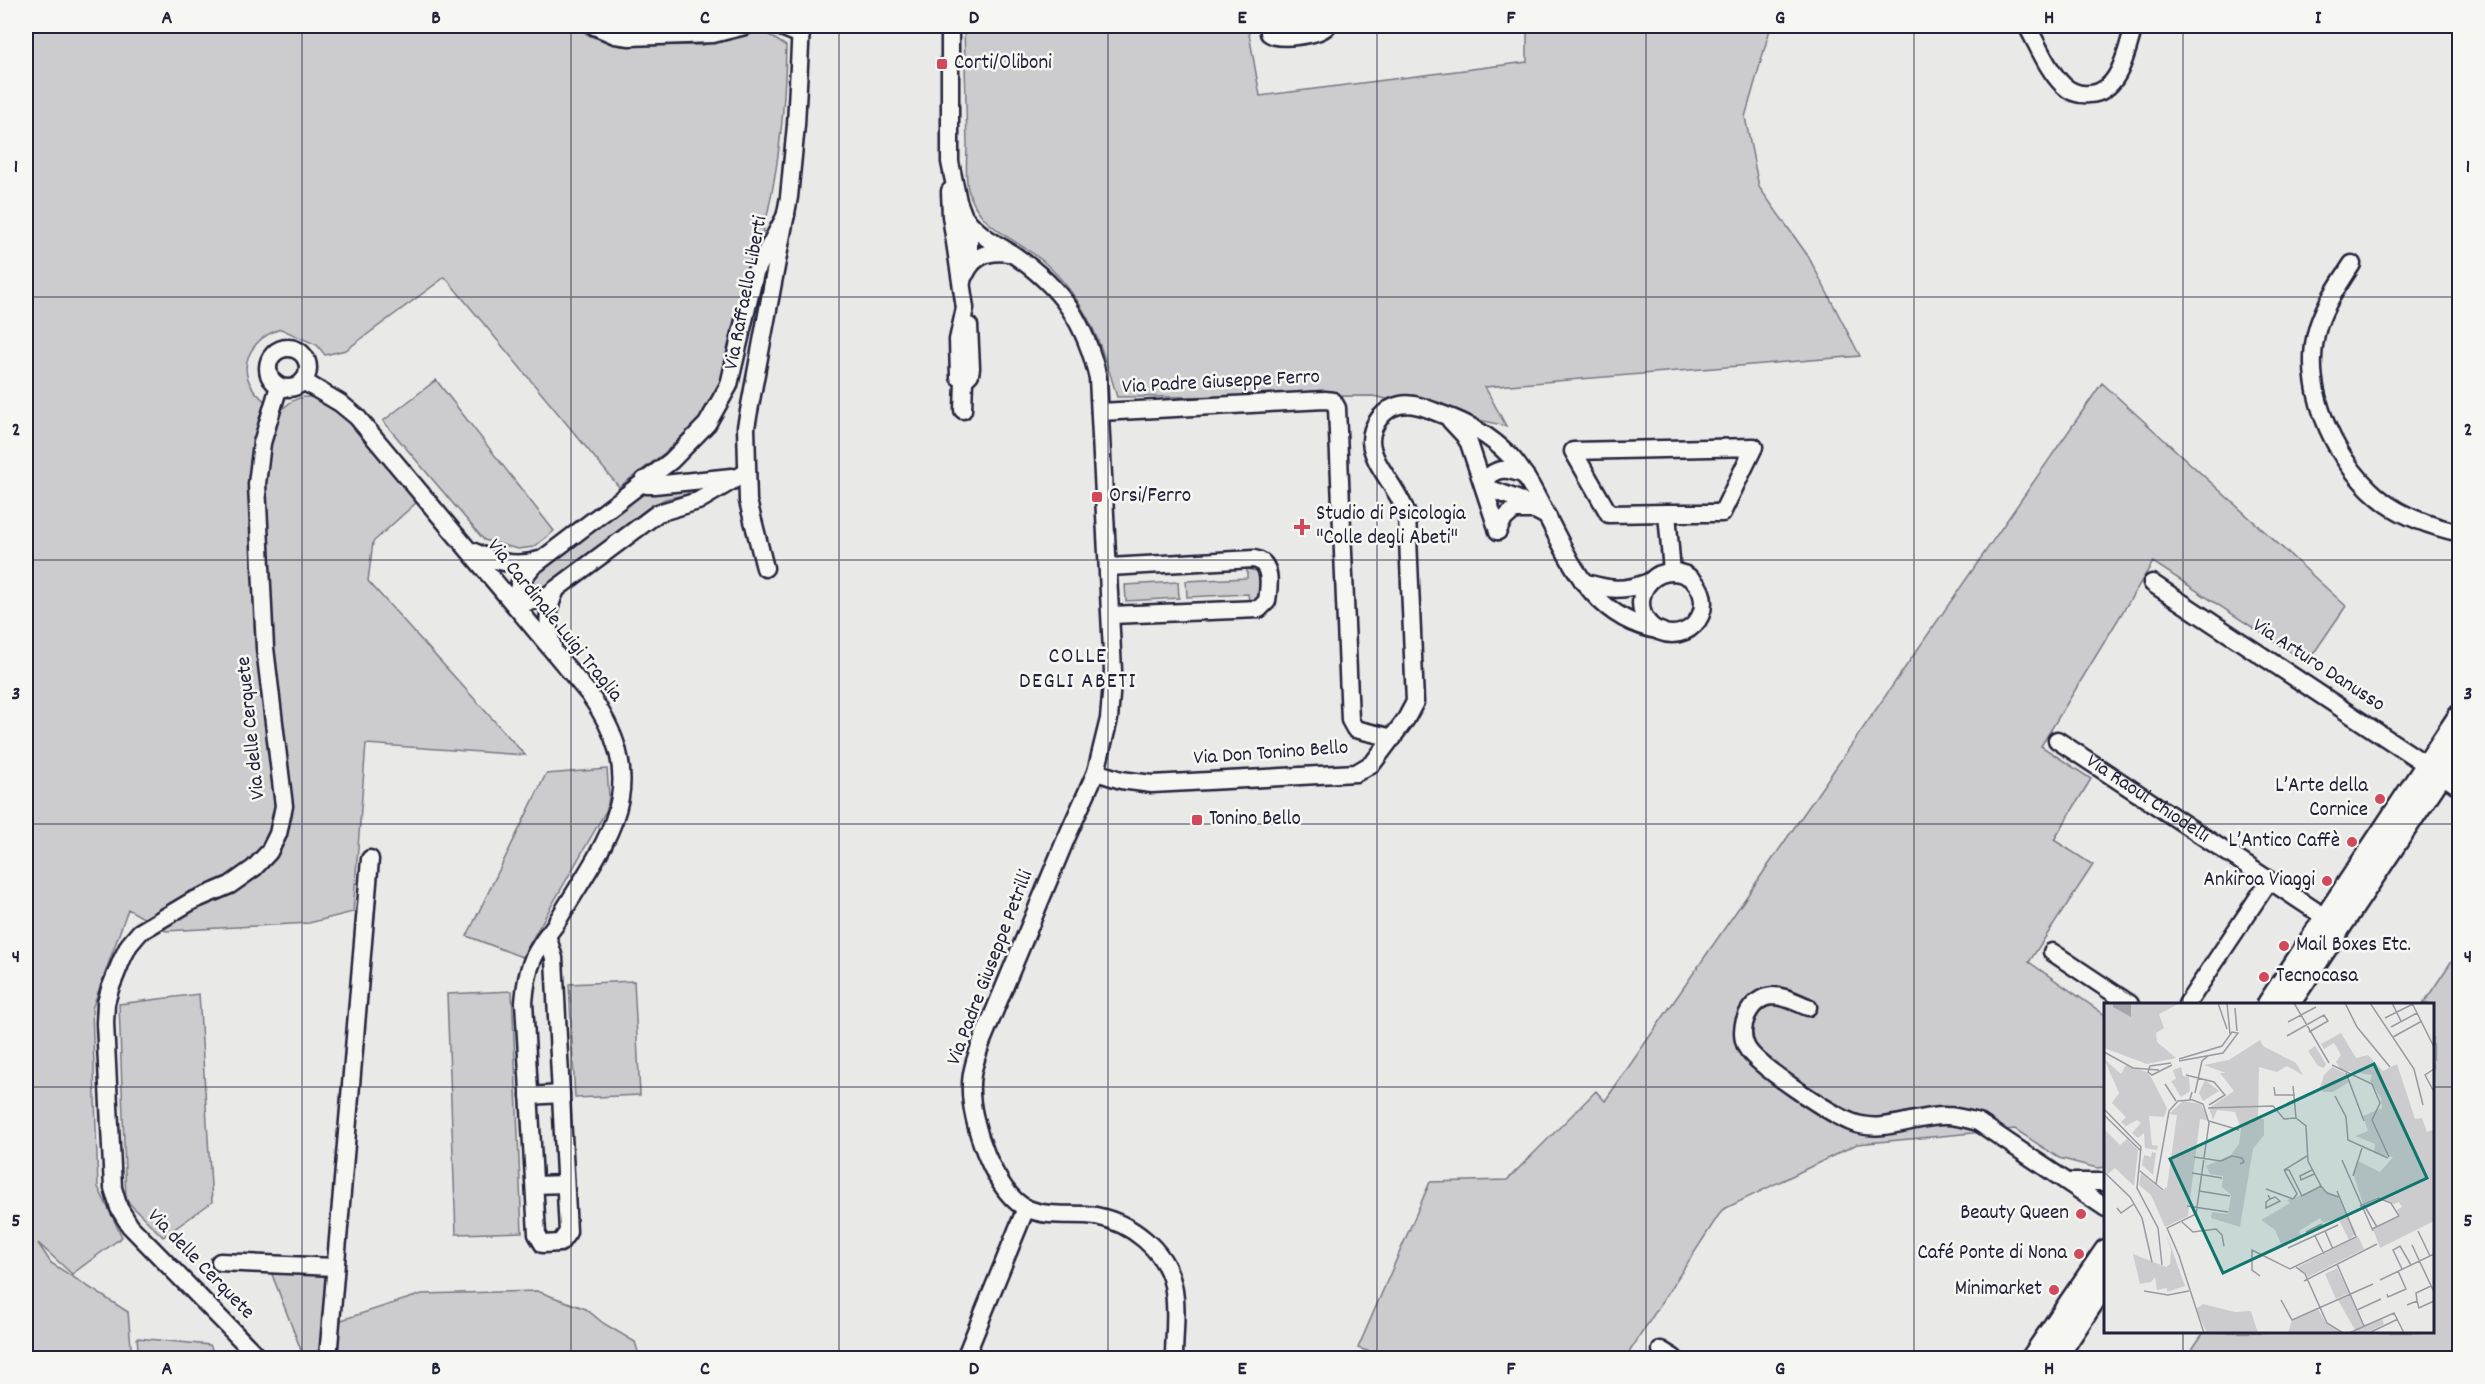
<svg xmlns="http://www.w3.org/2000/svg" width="2485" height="1384" font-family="Dekko,sans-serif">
	<rect width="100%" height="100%" fill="#e9e9e7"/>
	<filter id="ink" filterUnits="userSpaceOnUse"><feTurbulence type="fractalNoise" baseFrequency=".0167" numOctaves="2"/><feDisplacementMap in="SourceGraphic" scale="12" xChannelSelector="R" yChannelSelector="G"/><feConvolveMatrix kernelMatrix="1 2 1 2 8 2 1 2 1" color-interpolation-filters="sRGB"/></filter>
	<g filter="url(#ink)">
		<!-- green -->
		<path fill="#ccccce" stroke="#777784" stroke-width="1.5" d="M26,26H575L590,36L621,46L703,45L754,33H766L786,46C785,108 779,171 763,232C756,258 746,283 739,310C732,340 727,386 709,410C685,442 650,463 619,487L445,277L346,350L325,355L317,345L281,329C254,337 235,364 254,390C260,398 270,406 278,413C287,405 295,396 309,397C343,399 396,474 418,501L373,542L368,581L525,755L366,744L353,912L309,923L166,931L128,909L92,1009L98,1187L122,1237L72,1274L38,1243L51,1263L128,1312L132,1358H26Z
			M964,26H1222L1248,28L1260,96L1527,62V26H1771L1745,117L1759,187L1808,256L1860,356L1485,387L1506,426L1373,396L1117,397C1102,345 1087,301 1045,263C1017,238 979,230 968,189C965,176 967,158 967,144C966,104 965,65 964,26Z
			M436,380L554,531L534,547L518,549L484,540L383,421Z
			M2102,383L2346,606L2307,663L2153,562L2041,746L2091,779L2054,840L2093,865L2029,962L2105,1015V1167L2097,1168L2059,1158L2015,1129L1857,1144L1722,1210L1630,1351L1628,1358H1389L1358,1348L1430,1182L1507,1180L1596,1091L1605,1101Z
			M688,488V494L665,499L648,508L555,580L542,588L524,591L529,574L640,490Z
			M1247,569L1257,571C1260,580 1260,594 1256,602H1249L1248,594L1187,597L1186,581L1247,578Z
			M1178,582L1179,598L1126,601L1125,585Z
			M607,769L609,796L607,809L522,957L467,936L546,774Z
			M2459,950V1358H2186L2204,1332H2432V1004H2423Z
			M634,981L640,1095L575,1098L569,984Z
			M512,991L522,1232L456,1234L447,994Z
			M199,994L212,1202L163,1237L126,1200L119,1004Z
			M270,1269L329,1274L323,1358H304Z
			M537,1291L586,1309L603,1323L635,1342L640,1358H335V1322L422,1294Z
			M137,1338L210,1345L216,1358H139Z"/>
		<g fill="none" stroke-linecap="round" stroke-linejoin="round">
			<defs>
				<g id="minor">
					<path d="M594,26L615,35L630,37L713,34L745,26"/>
					<path d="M779,26L801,35"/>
					<path d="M950,26V162L958,201L969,230V250L962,282"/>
					<path d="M1269,26V33C1278,41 1319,35 1327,26"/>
					<path d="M2027,26C2038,45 2047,69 2063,85C2070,92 2079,95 2089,94C2120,93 2127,49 2134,26"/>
					<path d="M950,191L951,216L965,308L958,340L959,377L964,380L963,410"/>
					<path d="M966,219C981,237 995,243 1014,255C1062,288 1085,322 1098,378L1113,671L1109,719L1096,772L1065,841L982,1041C977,1055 971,1070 971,1085C969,1120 995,1195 1028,1209C1050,1218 1073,1213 1096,1216C1131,1223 1165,1249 1173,1285C1178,1309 1174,1335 1174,1358"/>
					<path d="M2352,264C2338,286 2322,308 2316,334C2302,394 2338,469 2387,504C2409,519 2434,527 2460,533"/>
					<path d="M966,273C974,255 990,250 1009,253"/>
					<circle cx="288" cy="368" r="20"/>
					<path d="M964,380L970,374L971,368L969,326"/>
					<path d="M303,381L340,403L357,417L589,694C657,789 605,840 555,925C533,954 527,965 524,1002L537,1234L543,1244L560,1243L568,1232L554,958L547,935"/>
					<path d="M1100,412L1325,400L1333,401L1337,408L1350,720L1355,729L1393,738"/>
					<path d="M1450,420L1464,435L1469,443L1498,531"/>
					<path d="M747,472L698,501L658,513L548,595L533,601L514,604L520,582L532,567L671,461L707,424L729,385L755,273L786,215"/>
					<path d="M644,480L647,485H654L732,477"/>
					<path d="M1483,482C1496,466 1507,468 1525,475"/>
					<path d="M1485,487L1517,499L1533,508"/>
					<path d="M1667,513H1722L1754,447L1573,451L1609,514L1667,513L1672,572"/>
					<path d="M1498,531L1503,520L1514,510H1535L1548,517"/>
					<path d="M472,551C494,561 515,568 539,560"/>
					<path d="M1109,567L1254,559C1273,562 1269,587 1267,601L1259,609L1111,615"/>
					<path d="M765,568L748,501L746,427L789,197L796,125L801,26"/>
					<circle cx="1672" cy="603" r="31"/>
					<path d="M1583,582C1610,590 1622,592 1649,582"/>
					<path d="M2152,583L2460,787"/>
					<path d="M553,647C546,628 547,607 556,590"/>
					<path id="s1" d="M2057,740L2334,923"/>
					<path d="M1096,772L1121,780L1152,784L1356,773L1373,763L1406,719L1415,702L1407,515C1400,490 1372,465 1371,441C1371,425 1384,408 1400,405C1415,402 1430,410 1444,415C1470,424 1490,436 1509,455C1522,468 1531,485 1539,501C1570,559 1589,618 1661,631"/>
					<path d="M2052,952L2130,1004"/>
					<path d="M2187,1004L2269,881"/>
					<path d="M1808,1007C1797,1003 1786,996 1773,996C1749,997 1736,1029 1747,1048C1757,1066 1831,1114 1851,1122C1882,1135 1916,1115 1946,1116C1957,1116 1967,1119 1978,1122L2106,1208"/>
					<path d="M529,1096L561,1094"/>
					<path d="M2068,1182H2106"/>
					<path d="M535,1185L565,1184"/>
					<path d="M220,1262L335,1267"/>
					<path d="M1661,1350L1674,1358"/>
					<path d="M259,1358L130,1226L119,1208L113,1188L105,1023L106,1003L110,989L122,959L129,945L140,932L192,901L230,885L254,868L269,852L278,834L284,806L265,648L257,484L262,443L279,386"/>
					<path d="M328,1358L370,859"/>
					<path d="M965,1358L1026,1208"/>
				</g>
				<path id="major" d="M2269,1004L2460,716
					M2288,1004L2460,745
					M2033,1358L2106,1251
					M2055,1358L2106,1281"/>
			</defs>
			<!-- minor casing -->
			<use href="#minor" stroke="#22223b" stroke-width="21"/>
			<!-- major casing -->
			<use href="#major" stroke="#22223b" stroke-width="27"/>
			<!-- minor -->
			<use href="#minor" stroke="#f6f6f2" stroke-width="16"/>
			<!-- major -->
			<use href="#major" stroke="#f6f6f2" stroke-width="22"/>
		</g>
	</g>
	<!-- grid -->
	<path fill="none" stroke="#22223b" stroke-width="1.5" stroke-opacity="0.55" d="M302,26V1358M571,26V1358M839,26V1358M1108,26V1358M1377,26V1358M1646,26V1358M1914,26V1358M2183,26V1004M26,297H2460M26,560H2460M26,824H2460M26,1087H2106M2432,1087H2460M2183,1332V1358"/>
	<!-- markers -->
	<g fill="#d1495b" stroke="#f6f6f2" stroke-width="2">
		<rect x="936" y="58" width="12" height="12" rx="3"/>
		<rect x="1091" y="491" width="12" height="12" rx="3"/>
		<path d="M1299 518h6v6h6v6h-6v6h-6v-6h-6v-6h6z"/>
		<circle cx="2380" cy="799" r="6"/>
		<rect x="1191" y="814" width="12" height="12" rx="3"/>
		<circle cx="2352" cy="842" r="6"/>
		<circle cx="2327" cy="881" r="6"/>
		<circle cx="2284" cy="946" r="6"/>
		<circle cx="2264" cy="977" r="6"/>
		<circle cx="2081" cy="1214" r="6"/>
		<circle cx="2079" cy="1254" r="6"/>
		<circle cx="2054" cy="1290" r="6"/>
	</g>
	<g text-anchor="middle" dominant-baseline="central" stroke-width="5" stroke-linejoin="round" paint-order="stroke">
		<!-- poi labels -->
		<g font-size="21" fill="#22223b" stroke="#f6f6f2" text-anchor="start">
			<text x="954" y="64">Corti/Oliboni</text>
			<text x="1109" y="497">Orsi/Ferro</text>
			<text x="1316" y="515">Studio di Psicologia<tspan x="1316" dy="24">"Colle degli Abeti"</tspan></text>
			<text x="2368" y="787" text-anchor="end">L’Arte della<tspan x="2368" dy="24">Cornice</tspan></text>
			<text x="1209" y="820">Tonino Bello</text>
			<text x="2340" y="842" text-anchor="end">L’Antico Caffè</text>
			<text x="2315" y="881" text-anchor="end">Ankiroa Viaggi</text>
			<text x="2296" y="946">Mail Boxes Etc.</text>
			<text x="2276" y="977">Tecnocasa</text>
			<text x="2069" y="1214" text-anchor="end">Beauty Queen</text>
			<text x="2067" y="1254" text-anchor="end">Café Ponte di Nona</text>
			<text x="2042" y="1290" text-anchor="end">Minimarket</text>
		</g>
		<!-- street labels -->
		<g font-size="21" fill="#22223b" stroke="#f6f6f2">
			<text transform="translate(747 293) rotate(-79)">Via Raffaello Liberti</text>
			<text transform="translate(1221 383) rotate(-3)">Via Padre Giuseppe Ferro</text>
			<text transform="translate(554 621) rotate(51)">Via Cardinale Luigi Traglia</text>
			<text transform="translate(2318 666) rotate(33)">Via Arturo Danusso</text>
			<text transform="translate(252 728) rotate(-96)">Via delle Cerquete</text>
			<text transform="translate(1271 754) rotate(-4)">Via Don Tonino Bello</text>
			<text stroke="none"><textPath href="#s1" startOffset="108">Via Raoul Chiodelli</textPath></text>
			<text transform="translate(991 968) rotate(-69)">Via Padre Giuseppe Petrilli</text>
			<text transform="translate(200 1265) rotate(46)">Via delle Cerquete</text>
		</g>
		<!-- neighbourhood labels -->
		<g font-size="22" letter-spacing="1.5" fill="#22223b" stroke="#f6f6f2">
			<text x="1078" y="657">COLLE<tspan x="1078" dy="25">DEGLI ABETI</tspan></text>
		</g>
	</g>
	<!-- overview -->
	<g transform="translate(2104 1003)">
		<rect width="330" height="330" fill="#e9e9e7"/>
		<path d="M0,0H76L55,11L60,25L52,30L53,39L72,55L43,61L0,45ZM237,30L252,55L264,52L279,68L293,61L311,116L318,115L323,129L330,126V218L276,245L269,226L296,213L293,207L298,204L295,199L290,201L273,194L259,201L249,170L254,158L276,169L289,154L270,150L271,141L251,133L264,128L259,113L278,105L277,95L266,78L268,72L237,67L232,59L237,52L230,40L220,46L217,41ZM156,37L159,43L192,60L199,72L183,63L173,69L155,64L154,116H160V132L149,146L136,224L107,215L108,209L124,211L127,192L118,184L119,173L106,171L102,163L127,152L135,141L137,126L131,109L113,107L109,117L105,105L130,88L116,70H122L100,62L125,57ZM211,43L222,61L220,65L214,63L204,48ZM0,56L17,71L22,62L43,69L47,74L63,105L60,114L45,113L48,142L54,143L53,147L41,145L40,130L34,135L28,130L37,120L33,117L22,123L17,119L22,114L8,100L15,90ZM77,64L79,73L85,74L86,88L77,94L67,78L72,76L69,67ZM228,64L241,70L245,79L229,89H219L216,85L220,72ZM101,77L115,88L99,98L95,90ZM79,98L97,101L104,117L96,116L84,213L61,224L47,192L35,182L37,170L58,188L63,184L73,112L65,111ZM0,126L16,142L23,136L34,147L30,183L11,165L4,171L0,167ZM48,149L52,150L49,172L38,162L40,152L47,154ZM216,185L234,194L252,230L245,237L234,215L219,220L216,215L195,228L197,232L177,241L171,227L157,217L186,200L183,197ZM62,230L81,283L63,289V285L53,287L51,274L47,279L36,281L29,251L62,264L66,261L67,247ZM254,233L260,246L204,274L194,264ZM233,265L245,290L232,296L221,271ZM246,292L260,322L278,316L280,321L263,330H245L251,327L234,297ZM99,301L131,309L147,308L154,330H103L92,306ZM214,306L222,320L237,330H184L188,317Z" fill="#ccccce"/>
		<path d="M27,0V14L9,4V0Z" fill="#a5a5ac"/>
		<path fill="none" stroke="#9999a2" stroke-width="1.5" d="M114,0L123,26M123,0L126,31M190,0L225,60M241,0L253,24L286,64M266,0L310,66L319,102M288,0L297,18M308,0L330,44M131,5L133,28M281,15L309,1M184,19L212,4M287,24L313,10M183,33L220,12L224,18L205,29M289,34L318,18M0,49L29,65L55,67M75,56L118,43L128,29L134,30L119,50L75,58M67,60L46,63L44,69L48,72L68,62M228,62L268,81L276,100L268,117L285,154M330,66L321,72L330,89M242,70L260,118M82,72L110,79L121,92L105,102M61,81L72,98M189,83L192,115M170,84L171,92H191M91,90L98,58L104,53M231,93L242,114L244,137L284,155M104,105L169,103L180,116L192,115M0,106L37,144L33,185L54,225L58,262M0,112L37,148M192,115L202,123L204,158L217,183L223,190L235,194M105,118L135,127M90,154L117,158L128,153L138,155L140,159L136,161M238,157L269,228M180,167H185L198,193L217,183M180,167L193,191L189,196M180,167L203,153M208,167L196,173L197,177L210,171M36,168L59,187M0,169L26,194L38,215L48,259M88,170L118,175M249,173L258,145M52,181L65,108L74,98L87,97M162,186L189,196M95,188L126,193M164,192L166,196L171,194L176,198L162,205V199L166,196M260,202L273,224M83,203L124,209M256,203L274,195L287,200L295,213L268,226M13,205L17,210L30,201M78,219L89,229L112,226L118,232L120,243M221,228L229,246M314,228L326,253M202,229L218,221L213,224M211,233L220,251M308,242L330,289M184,245L234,222M75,253L100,330M76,255L63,225L92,211L105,120L99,101L86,96L88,89M233,261L260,323M192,264L201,271L223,320L239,330M298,266L289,247L296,243L307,262M156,273L148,267V247L186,266L252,234L233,188M276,277L330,251M200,278L273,241M40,288L64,292L85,288M283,291L284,294L302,286L294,268M177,297L188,317L269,281M313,298L312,290L327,283M303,302L313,298L315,305L330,298M253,307L277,296M245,330L290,310L300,330M265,330L294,316"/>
		<path fill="#0f766e" fill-opacity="0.15" stroke="#0f766e" stroke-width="3" d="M270,61L323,175L119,270L66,156Z"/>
		<rect width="330" height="330" fill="none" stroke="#22223b" stroke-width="3"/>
	</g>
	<!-- margin -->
	<rect width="2485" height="1384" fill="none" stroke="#f6f6f2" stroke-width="66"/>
	<rect x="33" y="33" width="2419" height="1318" fill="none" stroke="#22223b" stroke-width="2"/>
	<g font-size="20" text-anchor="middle" font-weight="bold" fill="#22223b">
		<text x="167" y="23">A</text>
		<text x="436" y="23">B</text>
		<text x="705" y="23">C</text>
		<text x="974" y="23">D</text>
		<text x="1242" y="23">E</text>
		<text x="1511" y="23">F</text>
		<text x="1780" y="23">G</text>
		<text x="2049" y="23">H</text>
		<text x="2318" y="23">I</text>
		<text x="16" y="172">1</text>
		<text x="2468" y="172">1</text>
		<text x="16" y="435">2</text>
		<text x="2468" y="435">2</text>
		<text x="16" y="699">3</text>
		<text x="2468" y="699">3</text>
		<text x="16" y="962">4</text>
		<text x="2468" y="962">4</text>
		<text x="16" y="1226">5</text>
		<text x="2468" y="1226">5</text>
		<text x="167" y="1374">A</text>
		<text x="436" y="1374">B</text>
		<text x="705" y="1374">C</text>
		<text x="974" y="1374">D</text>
		<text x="1242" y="1374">E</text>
		<text x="1511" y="1374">F</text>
		<text x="1780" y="1374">G</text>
		<text x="2049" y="1374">H</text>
		<text x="2318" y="1374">I</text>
	</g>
</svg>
